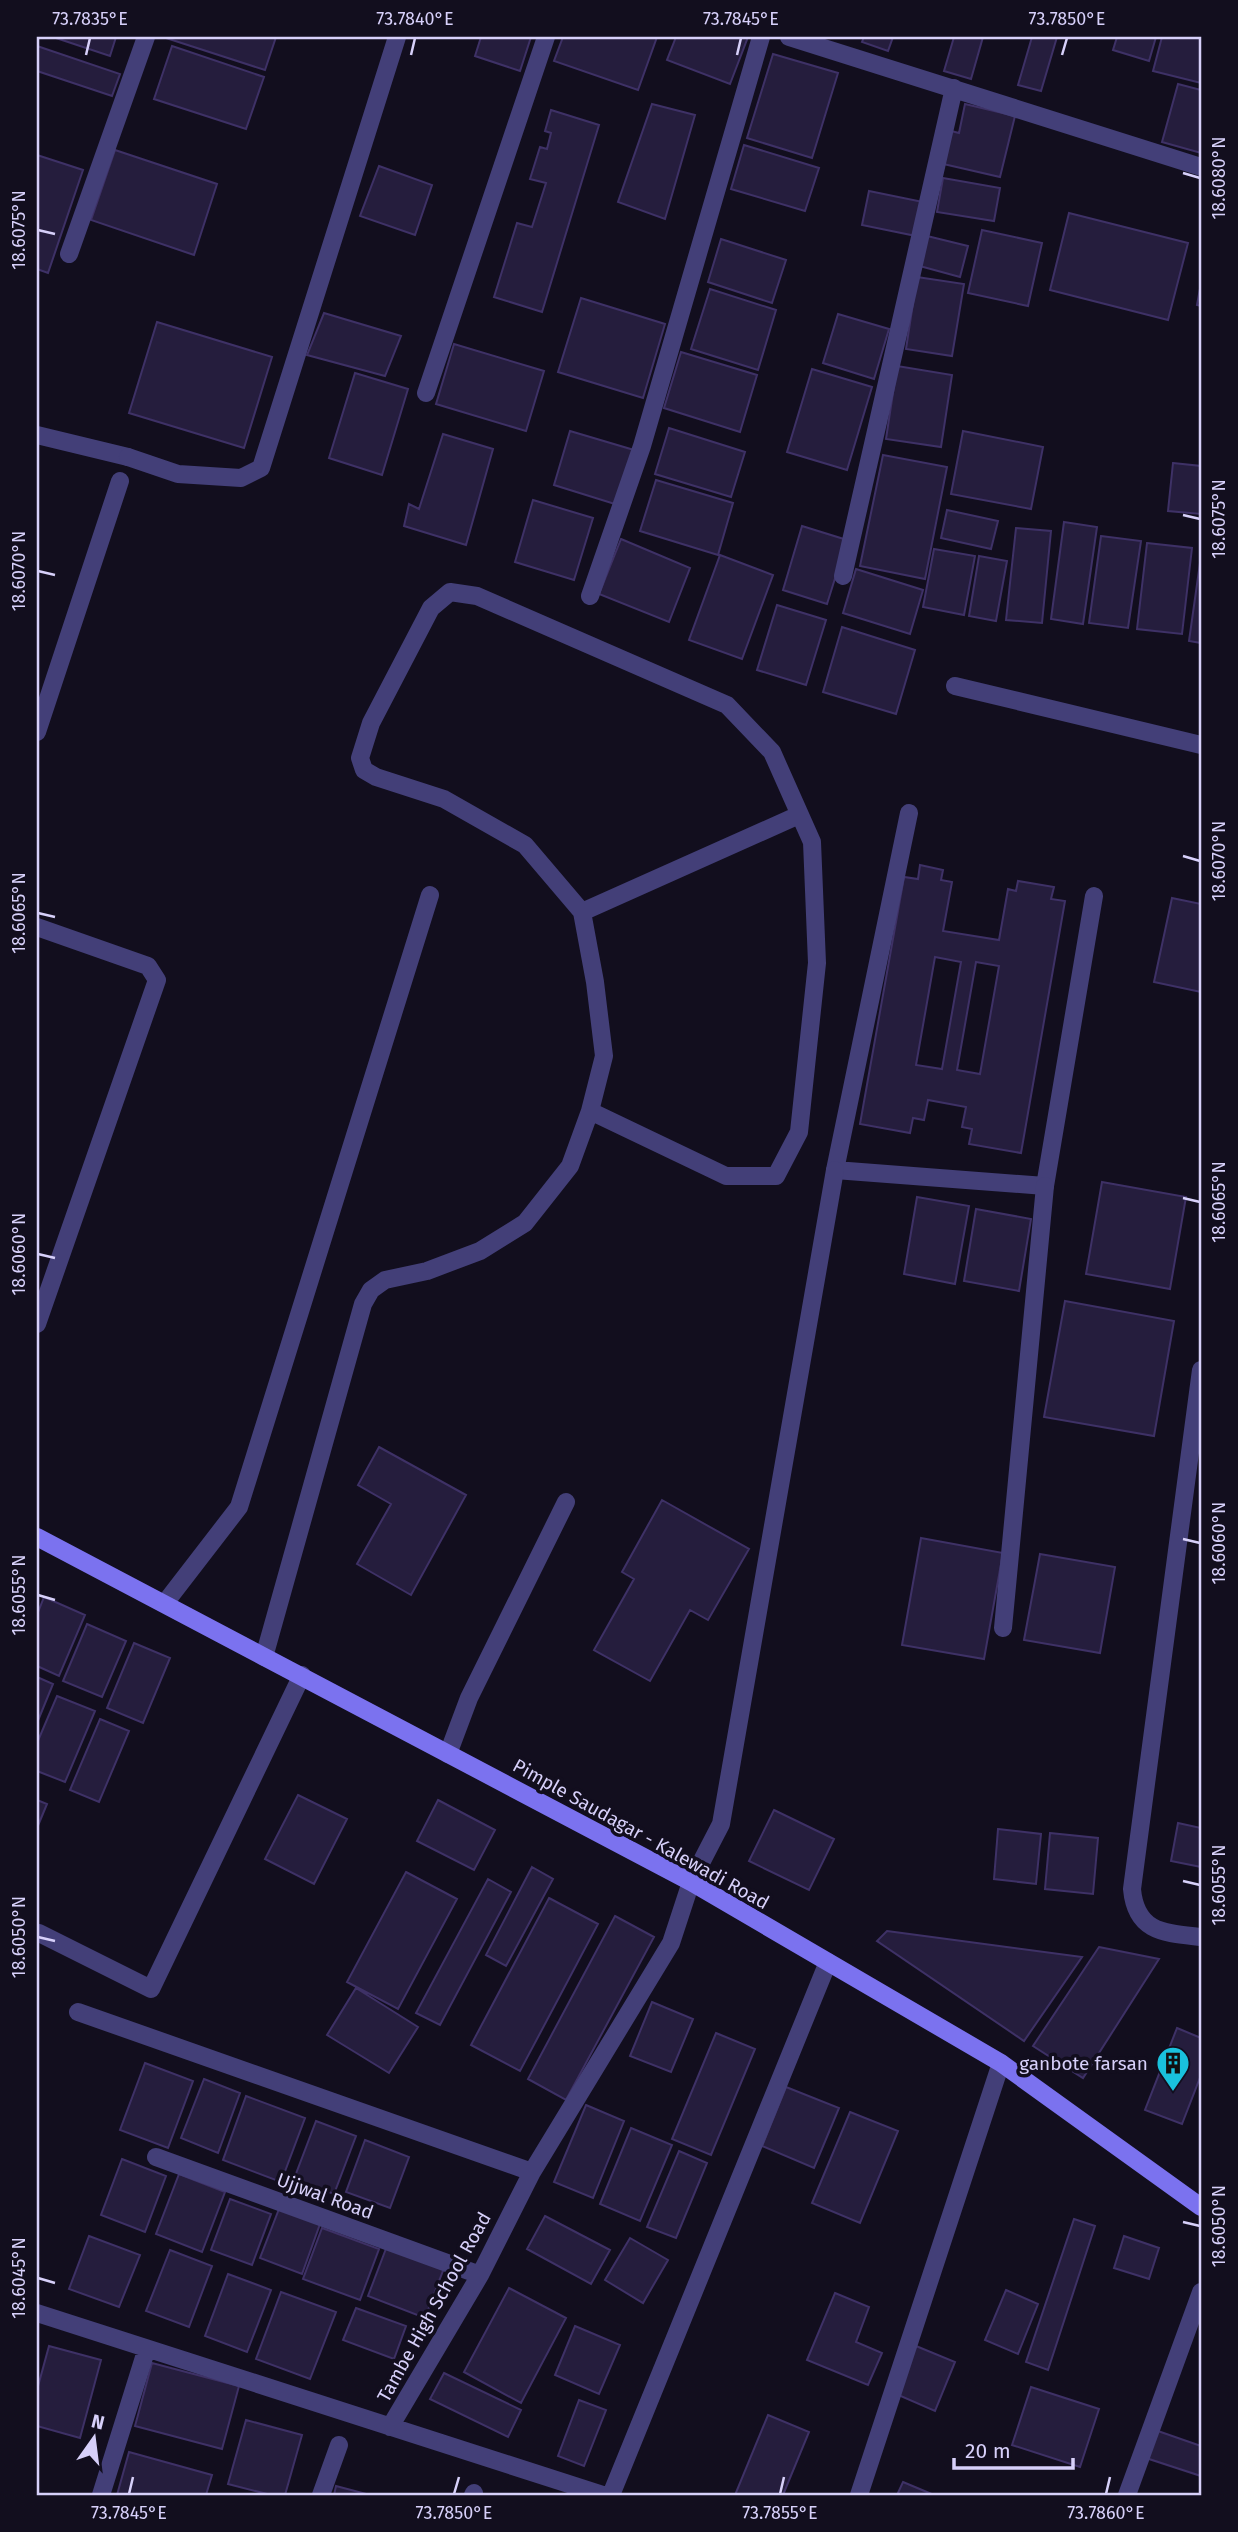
<svg xmlns="http://www.w3.org/2000/svg" width="1238" height="2532" font-family="'Fira Sans',sans-serif">
	<rect width="100%" height="100%" fill="#120e1e"/>
	<!-- building -->
	<path fill="#251d3d" stroke="#3e3166" stroke-width="2" fill-rule="evenodd" d="M53,37H116L110,56Z
		M163,37H276L265,70Z
		M481,37H531L520,71L475,56Z
		M563,37H657L638,90L554,61Z
		M676,37H748L730,84L667,60Z
		M864,37H893L888,51L862,42Z
		M954,37H983L971,79L944,71Z
		M1032,37H1057L1041,91L1018,85Z
		M1117,37H1156L1149,61L1113,50Z
		M1162,37H1201V83L1153,71Z
		M37,46L120,74L112,96L37,71Z
		M172,46L264,77L246,129L154,99Z
		M773,54L838,73L812,158L747,138Z
		M1178,84L1201,90V153L1162,142Z
		M652,104L695,115L665,219L618,202Z
		M965,104L1015,116L1000,177L939,163L947,130L959,133Z
		M551,110L599,125L542,312L494,297L517,223L532,227L546,183L530,179L540,147L547,149L551,133L545,131Z
		M744,145L819,168L805,211L731,189Z
		M115,150L217,184L194,255L91,220Z
		M37,155L83,170L48,273L37,269Z
		M379,166L432,185L415,235L360,216Z
		M943,178L1000,188L994,221L937,212Z
		M869,191L923,202L916,236L862,225Z
		M1069,213L1188,243L1168,320L1050,290Z
		M982,230L1042,243L1028,306L968,293Z
		M923,235L968,246L960,277L916,265Z
		M721,239L786,260L772,303L708,282Z
		M917,277L964,284L952,356L906,349Z
		M1201,283V306L1197,305Z
		M710,289L776,310L758,370L691,349Z
		M581,298L665,324L643,398L558,372Z
		M324,313L401,336L385,376L307,355Z
		M838,314L889,329L874,379L823,363Z
		M157,322L272,357L244,448L129,413Z
		M454,344L544,371L526,431L436,404Z
		M681,352L757,375L740,432L664,408Z
		M897,366L952,375L941,447L886,439Z
		M812,369L872,387L847,470L787,452Z
		M355,373L408,389L382,475L329,458Z
		M669,428L745,452L731,497L655,474Z
		M570,431L634,450L618,505L554,485Z
		M963,431L1043,447L1031,509L951,494Z
		M443,434L493,449L466,545L404,526L409,504L419,509Z
		M883,455L947,467L925,579L860,566Z
		M1173,463L1201,466V514L1168,511Z
		M656,480L733,503L718,555L640,531Z
		M533,500L593,518L574,580L515,562Z
		M947,510L998,521L991,549L941,538Z
		M1064,522L1097,527L1083,624L1051,619Z
		M802,526L847,540L827,604L783,590Z
		M1016,528L1051,531L1042,623L1006,620Z
		M1101,536L1141,541L1128,628L1089,623Z
		M621,539L690,568L669,622L599,594Z
		M1147,543L1192,548L1182,634L1137,629Z
		M934,549L975,556L964,615L923,607Z
		M720,555L773,575L742,659L689,640Z
		M979,556L1007,561L996,621L969,616Z
		M1201,556V643L1189,641Z
		M856,569L923,590L910,634L843,613Z
		M777,605L826,620L806,685L757,670Z
		M842,627L915,650L896,714L823,692Z
		M920,865L943,870L941,880L952,882L943,931L999,940L1008,889L1016,891L1018,881L1054,887L1051,899L1065,901L1021,1153L969,1144L972,1129L962,1127L966,1107L928,1100L924,1120L913,1118L910,1133L860,1124L904,877L918,879ZM935,957L961,962L942,1069L916,1065ZM976,962L999,966L980,1074L957,1070Z
		M1172,898L1201,904V992L1154,982Z
		M1102,1182L1186,1197L1170,1289L1086,1274Z
		M917,1197L969,1206L955,1284L904,1274Z
		M976,1209L1031,1219L1019,1291L964,1281Z
		M1065,1301L1174,1321L1154,1436L1044,1417Z
		M379,1447L466,1495L411,1595L357,1564L391,1504L358,1485Z
		M662,1500L749,1549L708,1620L690,1610L650,1681L594,1650L634,1579L622,1572Z
		M921,1538L1003,1553L984,1659L902,1645Z
		M1040,1554L1115,1567L1100,1653L1024,1640Z
		M44,1597L85,1615L59,1676L37,1666V1615Z
		M87,1624L126,1641L102,1697L63,1681Z
		M134,1643L170,1658L143,1723L107,1708Z
		M37,1677L53,1684L37,1723Z
		M57,1696L95,1711L65,1782L37,1771V1743Z
		M100,1719L129,1731L99,1802L70,1790Z
		M298,1795L347,1819L314,1884L265,1859Z
		M37,1800L47,1804L37,1828Z
		M438,1800L495,1830L474,1870L417,1841Z
		M774,1810L834,1839L809,1890L749,1861Z
		M1178,1823L1201,1828V1867L1171,1861Z
		M998,1829L1041,1834L1036,1884L994,1879Z
		M1050,1833L1098,1838L1093,1894L1045,1889Z
		M532,1867L553,1879L506,1966L486,1955Z
		M406,1872L457,1899L398,2009L347,1982Z
		M488,1879L511,1892L440,2025L416,2013Z
		M549,1898L598,1924L520,2071L471,2045Z
		M615,1916L654,1937L566,2100L528,2079Z
		M887,1931L1082,1957L1024,2041L877,1941Z
		M1099,1947L1159,1959L1083,2078L1033,2046Z
		M356,1988L418,2027L389,2073L327,2035Z
		M652,2002L693,2019L671,2072L630,2056Z
		M1177,2028L1201,2038V2075L1182,2124L1145,2110Z
		M716,2033L755,2049L711,2155L672,2139Z
		M145,2063L193,2081L168,2148L120,2130Z
		M204,2079L240,2093L218,2153L181,2138Z
		M786,2087L839,2108L814,2168L762,2146Z
		M246,2096L305,2118L281,2182L223,2160Z
		M586,2105L624,2121L593,2198L554,2182Z
		M850,2112L898,2131L860,2223L812,2203Z
		M316,2121L356,2136L334,2194L294,2179Z
		M631,2128L672,2145L640,2221L600,2204Z
		M365,2140L409,2157L390,2208L346,2192Z
		M679,2151L707,2163L676,2238L647,2227Z
		M122,2159L166,2176L145,2232L101,2215Z
		M179,2174L225,2192L202,2252L156,2234Z
		M230,2199L271,2214L252,2265L211,2250Z
		M279,2209L320,2224L302,2274L260,2258Z
		M545,2216L610,2250L591,2284L527,2249Z
		M1074,2219L1095,2226L1048,2370L1026,2362Z
		M322,2228L379,2249L360,2300L303,2279Z
		M89,2236L140,2255L119,2307L69,2289Z
		M1124,2236L1159,2248L1149,2279L1114,2268Z
		M630,2238L668,2260L643,2303L605,2280Z
		M387,2246L444,2268L425,2318L368,2296Z
		M170,2250L212,2266L189,2327L146,2311Z
		M228,2274L271,2290L247,2352L205,2336Z
		M509,2288L566,2318L521,2403L464,2372Z
		M1006,2290L1038,2304L1018,2354L985,2340Z
		M281,2292L336,2312L310,2379L256,2359Z
		M835,2293L869,2307L856,2342L882,2353L868,2385L807,2360Z
		M356,2308L406,2326L394,2359L343,2340Z
		M575,2326L620,2345L599,2394L555,2375Z
		M49,2346L101,2360L80,2438L37,2426V2390Z
		M916,2346L955,2362L935,2411L896,2394Z
		M152,2363L239,2386L222,2449L135,2426Z
		M444,2373L521,2410L508,2437L430,2399Z
		M1031,2387L1099,2409L1080,2467L1012,2445Z
		M579,2400L606,2410L584,2466L558,2456Z
		M768,2415L809,2432L783,2495H735Z
		M246,2420L302,2435L285,2495H271L228,2484Z
		M1155,2430L1201,2446V2476L1146,2458Z
		M129,2452L212,2475L206,2495H117Z
		M903,2482L934,2495H897Z
		M336,2486L370,2495H334Z"/>
	<g fill="none" stroke-linecap="round" stroke-linejoin="round">
		<!-- service -->
		<path stroke="#433f78" stroke-width="18" d="M37,435L128,457
			M37,732L120,481
			M909,813L835,1170L1045,1186L1094,896
			M37,927L148,966L157,980L37,1324
			M165,1603L239,1507L430,895
			M448,1754L469,1698L566,1502
			M39,1933L151,1989L302,1675
			M321,2495L339,2445
			M473,2495L474,2493"/>
		<!-- minor -->
		<path stroke="#433f78" stroke-width="18" d="M789,37L1201,167
			M69,254L146,37
			M426,393L546,37
			M128,457L178,474L241,478L261,468L397,37
			M843,576L954,88
			M590,596L642,446L761,37
			M955,686L1201,745
			M582,912L799,815
			M1201,1370L1132,1889C1136,1933 1165,1933 1201,1937
			M1003,1628L1045,1186
			M264,1657L363,1304L371,1290L385,1280L427,1271L480,1251L525,1223L570,1166L590,1111L604,1056L595,982L582,912L525,845L444,799L376,777L364,770L360,758L371,723L431,608L450,592L477,596L727,705L772,752L812,842L817,963L799,1132L776,1176H726L590,1111
			M78,2012L532,2172
			M156,2157L480,2275
			M37,2313L603,2495
			M390,2427L480,2275L532,2172L671,1943L691,1882L721,1824L835,1170
			M101,2495L146,2351
			M611,2495L828,1962
			M859,2495L1001,2063
			M1127,2495L1201,2292"/>
		<!-- secondary -->
		<path stroke="#7b72ef" stroke-width="18" d="M37,1537L691,1882L1001,2063L1201,2207"/>
	</g>
	<!-- ticks -->
	<path fill="none" stroke="#d7d0fa" stroke-width="2.5" d="M86,55L90,38M411,55L415,38M737,55L741,38M1062,55L1067,38M1183,173L1200,178M38,230L55,234M1183,515L1200,519M38,571L55,575M1183,856L1200,861M38,913L55,917M1183,1198L1200,1202M38,1254L55,1258M1183,1539L1200,1543M38,1595L55,1600M1183,1881L1200,1885M38,1937L55,1941M1183,2222L1200,2226M38,2278L55,2283M129,2494L133,2477M454,2494L459,2477M780,2494L784,2477M1106,2494L1110,2477"/>
	<!-- icons -->
	<defs>
		<symbol id="building-pin" viewBox="-11 -11 22 30"><path d="M0 17L-7.5 6A9.5 9.5 0 1 1 7.5 6Z" fill="#19c1dd" stroke="#120e1e"/><path d="M-4-6H4V6H1V3H-1V6H-4ZM-2.5-4.3h1.7v1.8h-1.7ZM.8-4.3h1.7v1.8H.8ZM-2.5-1h1.7V.8h-1.7ZM.8-1h1.7V.8H.8Z" fill="#111"/></symbol>
	</defs>
	<g fill-rule="evenodd">
		<use href="#building-pin" x="1154" y="2044" width="38" height="52"/>
	</g>
	<g text-anchor="middle" dominant-baseline="central" stroke-width="7" stroke-linejoin="round" paint-order="stroke">
		<!-- street labels -->
		<g font-size="19" fill="#d7d0fa" stroke="#120e1e">
			<text transform="translate(641 1834) rotate(29)">Pimple Saudagar - Kalewadi Road</text>
			<text transform="translate(325 2196) rotate(20)">Ujjwal Road</text>
			<text transform="translate(434 2307) rotate(-61)">Tambe High School Road</text>
		</g>
		<!-- poi labels -->
		<g font-size="19" fill="#d7d0fa" stroke="#120e1e" text-anchor="end">
			<text x="1148" y="2063">ganbote farsan</text>
		</g>
	</g>
	<!-- border -->
	<rect width="1238" height="2532" fill="none" stroke="#120e1e" stroke-width="77"/>
	<!-- north arrow -->
	<g transform="translate(94 2438) rotate(14)" stroke="#120e1e" stroke-width="5" paint-order="stroke">
	<path d="M0-5L12 26L0 18L-12 26Z" fill="#d7d0fa"/>
	<text y="-10" font-size="19" font-weight="bold" text-anchor="middle" fill="#d7d0fa">N</text>
	</g>
	<!-- scale -->
	<path d="M954 2458v10h119v-10" fill="none" stroke="#d7d0fa" stroke-width="3.5"/>
	<text x="965" y="2458" font-size="21" fill="#d7d0fa" stroke="#120e1e" stroke-width="5" paint-order="stroke">20 m</text>
	<rect x="38" y="38" width="1162" height="2456" fill="none" stroke="#d7d0fa" stroke-width="2.5"/>
	<g font-size="18" text-anchor="middle" fill="#d7d0fa">
		<text x="90" y="25">73.7835°E</text>
		<text x="415" y="25">73.7840°E</text>
		<text x="741" y="25">73.7845°E</text>
		<text x="1067" y="25">73.7850°E</text>
		<text transform="translate(1219 178) rotate(-90)" y="6">18.6080°N</text>
		<text transform="translate(19 230) rotate(-90)" y="6">18.6075°N</text>
		<text transform="translate(1219 519) rotate(-90)" y="6">18.6075°N</text>
		<text transform="translate(19 571) rotate(-90)" y="6">18.6070°N</text>
		<text transform="translate(1219 861) rotate(-90)" y="6">18.6070°N</text>
		<text transform="translate(19 913) rotate(-90)" y="6">18.6065°N</text>
		<text transform="translate(1219 1202) rotate(-90)" y="6">18.6065°N</text>
		<text transform="translate(19 1254) rotate(-90)" y="6">18.6060°N</text>
		<text transform="translate(1219 1543) rotate(-90)" y="6">18.6060°N</text>
		<text transform="translate(19 1595) rotate(-90)" y="6">18.6055°N</text>
		<text transform="translate(1219 1885) rotate(-90)" y="6">18.6055°N</text>
		<text transform="translate(19 1937) rotate(-90)" y="6">18.6050°N</text>
		<text transform="translate(1219 2226) rotate(-90)" y="6">18.6050°N</text>
		<text transform="translate(19 2278) rotate(-90)" y="6">18.6045°N</text>
		<text x="129" y="2519">73.7845°E</text>
		<text x="454" y="2519">73.7850°E</text>
		<text x="780" y="2519">73.7855°E</text>
		<text x="1106" y="2519">73.7860°E</text>
	</g>
</svg>
